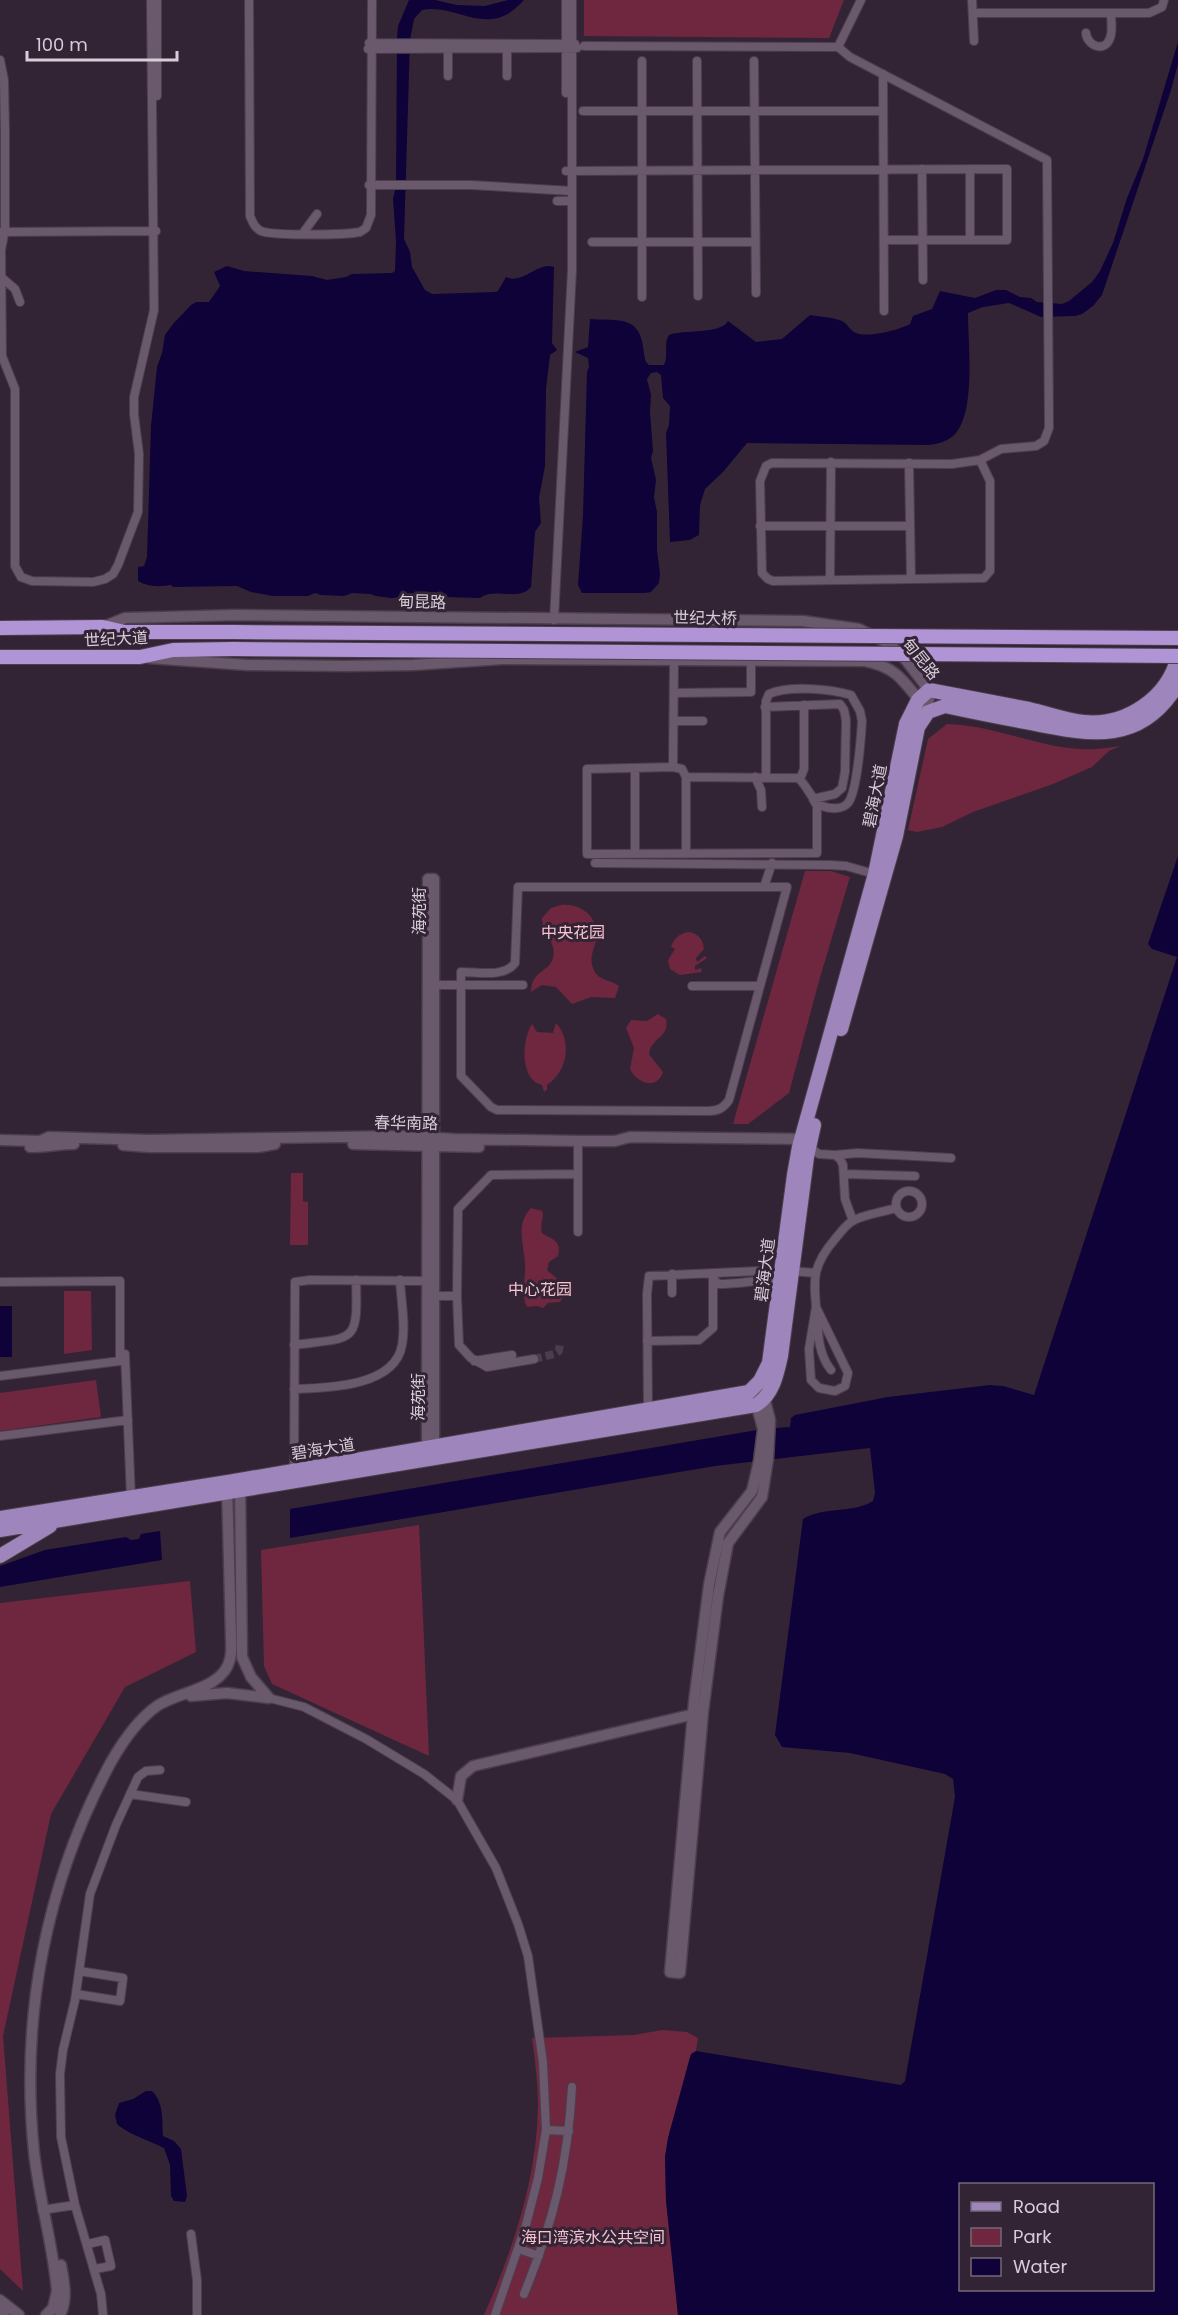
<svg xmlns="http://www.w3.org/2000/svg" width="1178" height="2315" font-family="Poppins,'Noto Sans SC',sans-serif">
	<rect width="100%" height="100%" fill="#332435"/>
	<!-- green -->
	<path fill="#6e273f" d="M584,0H844L829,38L584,36Z
		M947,724C992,725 1035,746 1079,749C1093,750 1107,748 1120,746L1109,751L1092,767L1053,784L973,812L942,827L917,832L908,830L928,739Z
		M805,871H831L850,877L819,981L789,1093L748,1124H733Z
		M561,905C582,903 600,918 596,940C594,950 589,957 593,968C597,981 610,979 619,986L615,998L591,997L572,1004L556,987L542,985L531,992C532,969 549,973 553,958C557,941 541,933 542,918L551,908Z
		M688,932C698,933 703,939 704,949L696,958L697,962L705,956L707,958L695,966V970L701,968L702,972L680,975L670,969L668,960L675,949L671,947C674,938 679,934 688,932Z
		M658,1014L666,1019C670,1038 651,1037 649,1054L663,1072C657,1091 637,1083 630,1069L634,1048L626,1028L631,1020L647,1021Z
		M556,1023C573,1042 567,1072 547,1085V1090L544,1092L542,1085C519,1079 522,1039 532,1024L537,1032L553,1033Z
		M291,1173H303V1201L308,1202V1245H290Z
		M531,1208L542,1211C545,1218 539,1224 542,1233C552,1240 562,1240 558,1256L549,1262L547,1270L563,1284L564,1295L560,1302L548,1303L543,1308L537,1306L527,1307C520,1292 526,1280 525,1264C524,1244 515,1225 531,1208Z
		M64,1291H91L92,1350L64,1354Z
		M96,1380L101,1417L0,1431V1393Z
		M419,1525L429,1756L272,1684L264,1666L261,1550Z
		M190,1581L196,1652L125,1687L51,1814L3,2036L23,2291L0,2269V1603Z
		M662,2030L687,2032L698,2038L696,2051L691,2054L688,2064L668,2138L665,2157L666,2201L678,2315H484C513,2250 537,2178 538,2106C538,2083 535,2060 532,2038L634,2035Z"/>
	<!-- water -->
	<path fill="#0e0239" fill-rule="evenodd" d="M409,0H435L457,5L485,6L508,0H524C488,41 458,3 422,10L414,19L410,40L404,239L410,252L412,267L425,290L432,294L495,292L498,291L506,277C523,285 538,261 554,267L552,343L557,350L550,355L546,389L545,466L539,498L541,523L535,532L531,587C518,602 495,587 480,598L412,596L391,598L376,596L370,594L352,593L344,596L321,595L315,593L308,596H273L251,592L237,586L173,587L171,585C160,587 148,587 138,581V567L144,566L147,557L151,426L157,367L162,353L165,335L173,324L191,305L196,302H209L220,286L214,272L227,266L244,271L312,276L327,280L346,277L352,274L392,273L395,271L396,241L393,199L396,186L397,37L398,26Z
		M1178,42V64L1171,90L1102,295L1093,306L1082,314L1075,316L1041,317L1009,303L983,307L968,313C968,344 976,411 955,434C949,441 938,444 929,445L747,443L723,472L705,489L700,505L699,535L690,540L670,542L666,433L669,425L670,406L663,398L661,375L657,372L651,373L647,379L651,395L650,412L653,451L651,458L656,480L654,497L657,512V550L660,574L659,583L651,592L645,593H582L578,585L583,515L587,372L589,367L588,358L575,352L588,347L590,319C609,321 635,315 641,338C644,346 643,354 646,362L649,365H664C669,355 663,344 669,335C683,329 720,335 728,321L756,342L782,339L810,315C821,317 832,317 842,321C848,324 850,331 856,333C868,338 899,330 910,324L913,316L932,309L940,291L975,298L996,290H1006L1020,297L1031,298L1037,302L1062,304L1069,301L1092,282L1100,271L1113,243L1127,198L1143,159Z
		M1178,856V2315H678L666,2201L665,2157L668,2138L691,2054L696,2051L901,2085L905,2081L955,1797L953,1779L945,1774L850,1753L782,1747L775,1735L803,1519C824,1506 852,1514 873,1501L875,1493L870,1448L715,1466L290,1538V1509L763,1429L790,1427L791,1418L795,1415L888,1397L990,1385L1003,1386L1034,1395L1177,957L1152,949L1148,944ZM960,2184H1152V2290H960Z
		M0,1306H12V1357H0Z
		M160,1531L162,1560L0,1587V1566L45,1550L126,1537L131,1540L139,1539L141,1534Z
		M146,2091H152C164,2103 162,2120 163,2136L174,2141L181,2149L187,2196L185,2202L174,2201L171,2196L170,2165L164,2148C150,2141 126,2133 117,2124L115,2115L119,2103L133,2099Z"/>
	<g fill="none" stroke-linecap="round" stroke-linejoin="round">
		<!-- minor-tunnel -->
		<path stroke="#4c3d4d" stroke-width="8" stroke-dasharray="8 4" stroke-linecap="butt" d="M534,1359L554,1354L559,1351L560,1342"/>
		<defs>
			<path id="minor" d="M249,0L250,216C253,223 255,228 261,231C273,236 346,235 360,232L366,228L371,215L372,0
				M566,0V93
				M972,0L974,41
				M973,13H1149L1162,7L1164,0
				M1086,33C1087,46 1105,53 1110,38C1113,31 1111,21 1111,13
				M369,43L575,44
				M448,44V76
				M584,46L838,47L850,57L1047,160L1049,428L1044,441L1036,446L1001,449L980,460L952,464L772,463L766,466L760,481L762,573L768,579L773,581L984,578L990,571V481L980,460
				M838,47L861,0
				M368,49L577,48
				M0,60L4,80L5,132V229L1,250L2,356L15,389V566L21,577L32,581L93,582L105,579L113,574L118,565L138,512L139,454L134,414V397L154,310L151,0
				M642,61V297
				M697,61L698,296
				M754,61L756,293
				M883,74L884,311
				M507,76V47
				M157,96V0
				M583,111H883
				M922,169L923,280
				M970,169V240
				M566,171L1007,169V240H884
				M369,185H471L572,191
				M557,201H572
				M0,232L156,231
				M303,233L317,214
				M592,242H755
				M1,277L15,289L20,302
				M909,463L911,579
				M760,526H910
				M830,580L831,462
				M554,620L572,270V0
				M674,693L751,692V661
				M674,721H703
				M673,767L674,660
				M635,769V854
				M686,777L798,778C808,786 810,799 822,806C830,809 842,810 848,803C857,792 861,737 862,721L860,711L851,695C831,689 788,685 769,694L766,701V777
				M755,777L761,790L762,807
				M800,779L804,769V705
				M686,854V777L682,769L673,767L587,769V854C664,854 741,854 817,853V806L813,799L835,794L842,788L845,772L846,720L844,710L840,704L765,707
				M595,863L830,865L846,866L878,875
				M518,887H787L729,1100C723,1109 717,1111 708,1111L497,1110L491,1107L461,1076V972C478,972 504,978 515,963Z
				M764,887L772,863
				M428,985H523
				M692,986H759
				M809,1147L819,1154L835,1155L840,1159L843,1165L845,1199L853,1221
				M835,1155L858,1153L951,1158
				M578,1174V1141
				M844,1174L915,1176
				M896 1204a13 13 0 1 1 26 0a13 13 0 1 1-26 0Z
				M713,1278L718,1284C741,1284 759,1279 782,1280
				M0,1282L120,1281V1361L0,1376
				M672,1293V1274
				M428,1296H457
				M816,1307L848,1373L845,1386L835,1391L819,1388L811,1380L809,1349Z
				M647,1341L699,1340L713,1328V1274
				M294,1345C355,1337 358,1345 356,1280
				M125,1354L131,1498
				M534,1359L487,1367L471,1358L459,1345L457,1296L458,1209L491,1175L578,1174V1232
				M474,1361L512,1355
				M831,1370C819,1355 818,1336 817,1317C814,1282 810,1268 835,1239C840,1233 845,1226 851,1222C860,1215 884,1212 896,1208
				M294,1389C327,1388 395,1387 402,1345C406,1325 401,1301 400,1280
				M648,1411L647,1294L649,1276L781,1270L815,1273
				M0,1436L128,1420
				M294,1470L295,1282L310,1280L433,1281
				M269,1698L304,1707L366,1739L424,1774L457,1800L496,1868L518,1924L528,1956L543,2063L546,2130L538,2178L526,2225L495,2315
				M130,1794L186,1802
				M76,1994L120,2001L123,1978L79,1971
				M546,2130L569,2131
				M42,2210L75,2205
				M191,2234L197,2280V2315
				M88,2244L105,2240L111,2266L95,2269
				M519,2249L539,2256
				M524,2294C553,2223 568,2164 572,2087
				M103,2315L101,2294L75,2205L61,2137L60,2074L63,2050L75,2000L90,1894L116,1825L138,1777L146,1771L160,1770"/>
			<path id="tertiary" d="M103,627L125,618L237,615L803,621L859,629L888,643L905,659L929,690L928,712
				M149,658L247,665L347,666L413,665L502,659L865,661C897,667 904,682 923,705
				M0,1140L40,1141L49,1137L149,1140L406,1136L454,1139L581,1141H615L630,1137L807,1139
				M353,1144L479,1147
				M123,1145L149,1147H258L275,1144
				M30,1147C46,1147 59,1144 74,1144
				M752,1389L763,1429L759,1461L752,1491L720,1532L709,1585L694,1702L670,1972L680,1973L703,1712L718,1596L728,1543L762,1497L768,1459L770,1420L760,1381
				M427,1453L428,879H434V1452
				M240,1482L242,1657L251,1677L269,1698
				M191,1696L227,1693L269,1698
				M457,1800L461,1776L473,1766L699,1713
				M0,2300L19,2315
				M0,2311L4,2315
				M46,2315L53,2308L57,2291C53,2244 39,2199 34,2152C20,2016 46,1882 111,1762C123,1741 137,1720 157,1706C179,1691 223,1690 230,1659C232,1652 231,1644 231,1637L227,1485
				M60,2315C68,2299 64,2282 61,2265"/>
			<path id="primary" d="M841,1029L896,836L918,727L928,712L945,706C973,712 1002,718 1031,723C1090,735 1141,746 1178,684
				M0,1518L228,1482L749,1392L760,1381L769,1363L794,1175L799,1147L875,874L906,724L918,700L929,690C962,696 996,703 1029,709C1047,713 1065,720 1084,722C1126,726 1168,698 1178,656
				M0,1530L756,1405C773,1395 777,1374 781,1356L807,1157L814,1125
				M0,1556L50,1526"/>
			<path id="trunk" d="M0,628L103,627L125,632H233
				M0,657H140L173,650L233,649"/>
		</defs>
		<!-- minor casing -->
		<use href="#minor" stroke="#4b3f4d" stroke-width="10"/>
		<!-- tertiary casing -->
		<use href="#tertiary" stroke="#4b3f4d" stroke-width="13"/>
		<!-- primary casing -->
		<use href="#primary" stroke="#4b3f4d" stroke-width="16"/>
		<!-- trunk casing -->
		<use href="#trunk" stroke="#4b3f4d" stroke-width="16"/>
		<!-- minor -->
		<use href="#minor" stroke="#6a596c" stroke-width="8"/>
		<!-- tertiary -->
		<use href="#tertiary" stroke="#6a596c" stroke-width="10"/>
		<!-- primary -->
		<use href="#primary" stroke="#9e85bb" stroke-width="14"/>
		<!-- trunk -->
		<use href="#trunk" stroke="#b094d5" stroke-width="14"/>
		<defs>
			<path id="trunk-bridge" d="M233,632L1178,638
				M233,649L1178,656"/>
		</defs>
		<!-- trunk-bridge casing -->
		<use href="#trunk-bridge" stroke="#4b3f4d" stroke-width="16" stroke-linecap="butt"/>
		<!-- trunk-bridge -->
		<use href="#trunk-bridge" stroke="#b094d5" stroke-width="14"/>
	</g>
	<g text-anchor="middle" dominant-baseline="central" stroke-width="6" stroke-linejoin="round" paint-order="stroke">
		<!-- street labels -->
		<g font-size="16" fill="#d7cdd8" stroke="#332435">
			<text transform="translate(422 602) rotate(1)">甸昆路</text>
			<text transform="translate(705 618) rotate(1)">世纪大桥</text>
			<text transform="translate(116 639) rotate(-3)">世纪大道</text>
			<text transform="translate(921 659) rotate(51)">甸昆路</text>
			<text transform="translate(875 796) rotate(-79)">碧海大道</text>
			<text transform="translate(419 911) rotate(-90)">海苑街</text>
			<text transform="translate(406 1123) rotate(1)">春华南路</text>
			<text transform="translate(765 1270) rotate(-83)">碧海大道</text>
			<text transform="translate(418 1397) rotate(-90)">海苑街</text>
			<text transform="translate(323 1449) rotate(-9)">碧海大道</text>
		</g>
		<!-- park labels -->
		<g font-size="16" fill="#f7c3cf" stroke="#332435">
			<text x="573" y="932">中央花园</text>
			<text x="540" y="1289">中心花园</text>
			<text x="593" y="2237">海口湾滨水公共空间</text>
		</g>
	</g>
	<!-- legend -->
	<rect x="959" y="2183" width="195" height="108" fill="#332435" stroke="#756876" stroke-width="1.5"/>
	<rect x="971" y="2202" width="30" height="9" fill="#9e85bb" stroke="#756876" stroke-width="1.5"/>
	<text x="1013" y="2213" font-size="18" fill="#d7cdd8">Road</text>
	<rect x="971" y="2228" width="30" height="18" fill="#6e273f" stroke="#756876" stroke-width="1.5"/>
	<text x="1013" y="2243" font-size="18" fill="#d7cdd8">Park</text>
	<rect x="971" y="2258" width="30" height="18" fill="#0e0239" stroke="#756876" stroke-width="1.5"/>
	<text x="1013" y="2273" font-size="18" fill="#d7cdd8">Water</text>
	<!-- scale -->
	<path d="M27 51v9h150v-9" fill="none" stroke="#d7cdd8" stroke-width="3"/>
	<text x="36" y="51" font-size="18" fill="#d7cdd8" stroke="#332435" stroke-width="4.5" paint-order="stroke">100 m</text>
</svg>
